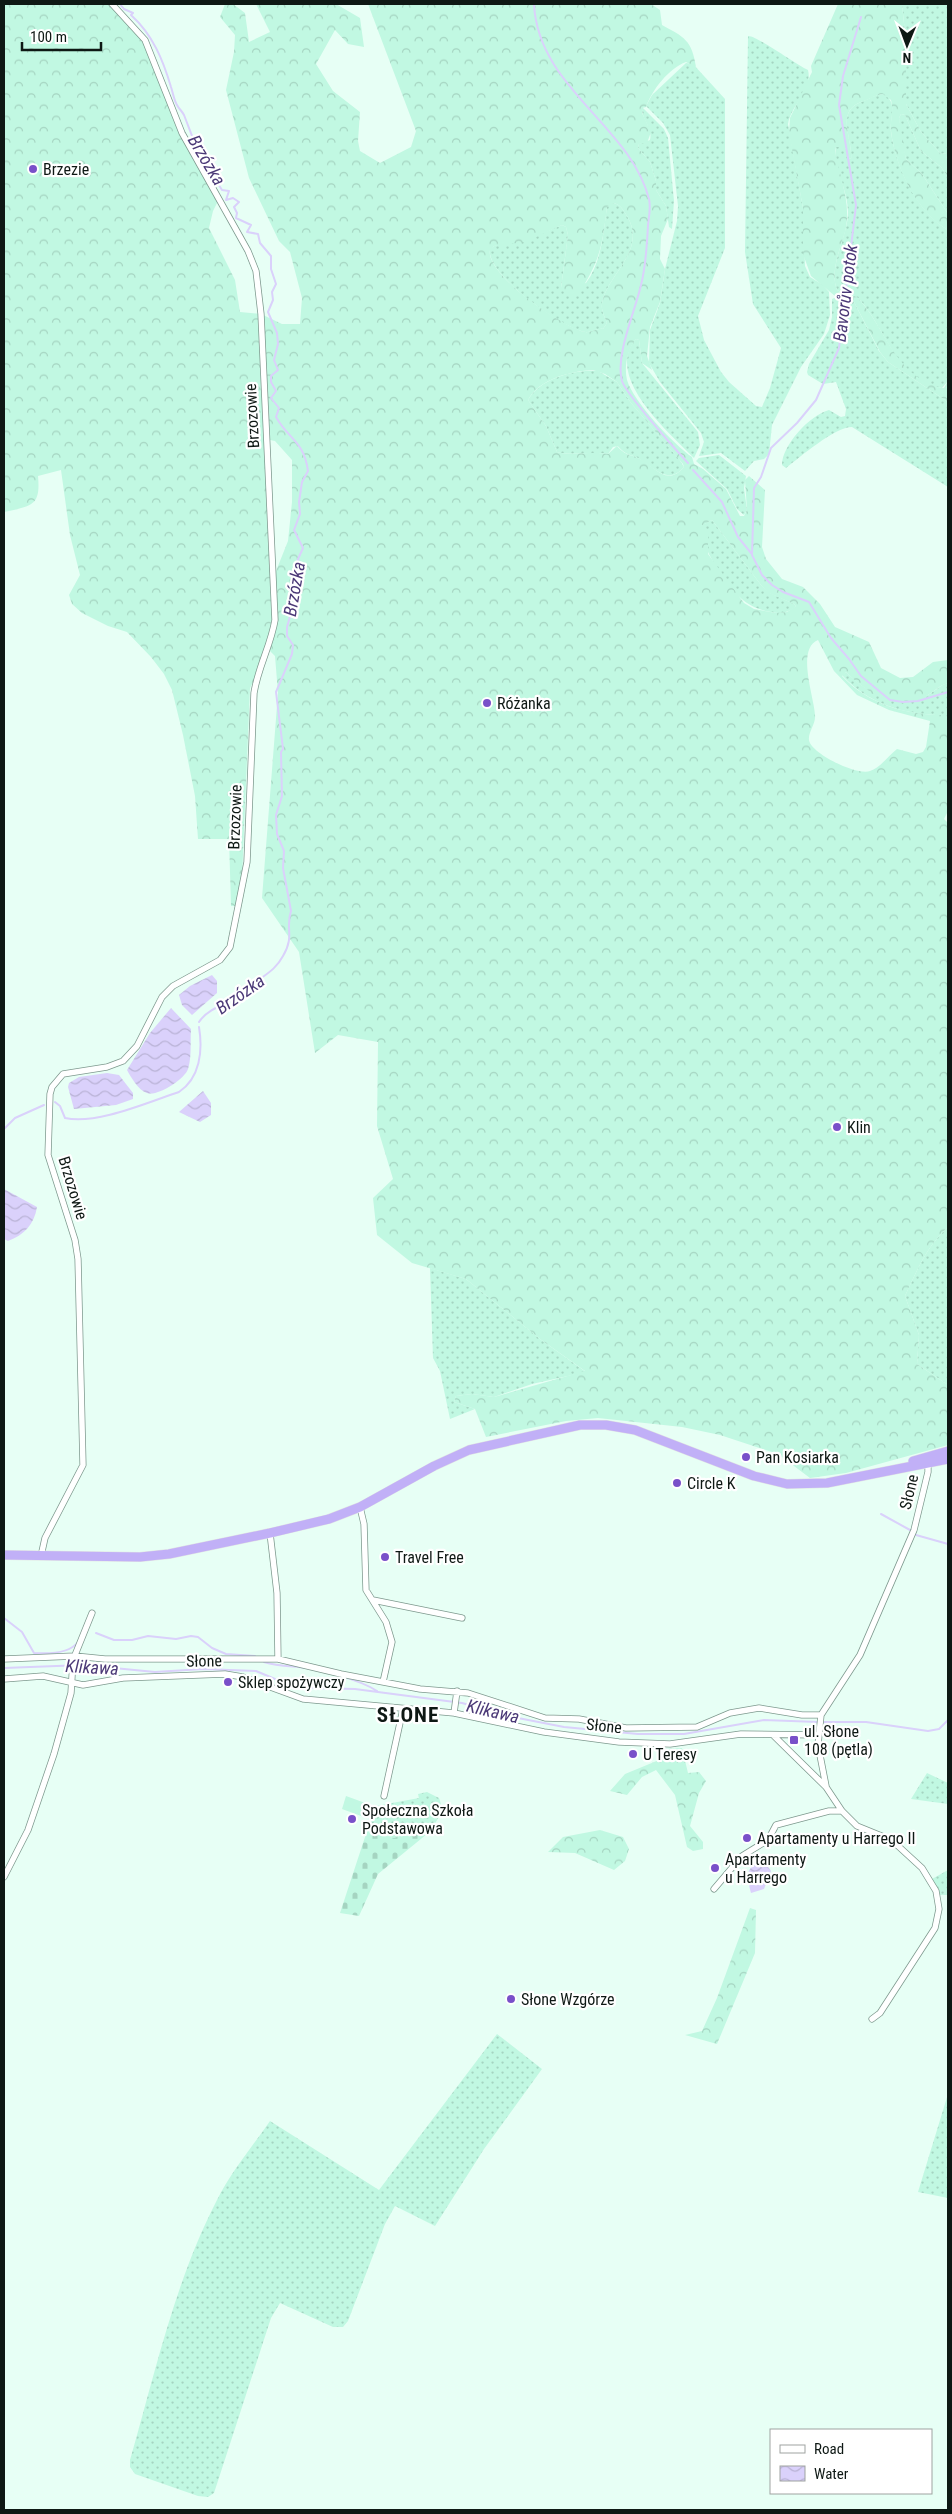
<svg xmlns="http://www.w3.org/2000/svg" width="952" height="2514" font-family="'Roboto Condensed',sans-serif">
	<defs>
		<pattern id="grass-dots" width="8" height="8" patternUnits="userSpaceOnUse" patternTransform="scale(1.25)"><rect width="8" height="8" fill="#c1f8e2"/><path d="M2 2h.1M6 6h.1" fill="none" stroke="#a5d4c1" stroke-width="1.8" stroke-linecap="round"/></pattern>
		<pattern id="forest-crowns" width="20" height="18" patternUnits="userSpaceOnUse" patternTransform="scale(1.25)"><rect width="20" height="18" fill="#c1f8e2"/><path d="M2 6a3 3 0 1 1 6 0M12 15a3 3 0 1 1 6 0" fill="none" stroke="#a5d4c1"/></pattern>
		<pattern id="cemetery-stones" width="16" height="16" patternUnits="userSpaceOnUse" patternTransform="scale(1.25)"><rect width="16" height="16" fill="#c1f8e2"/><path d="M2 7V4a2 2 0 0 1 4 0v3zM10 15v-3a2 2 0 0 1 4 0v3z" fill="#a5d4c1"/></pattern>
		<pattern id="water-waves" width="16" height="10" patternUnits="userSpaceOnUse" patternTransform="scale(1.25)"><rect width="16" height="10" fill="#dad1fb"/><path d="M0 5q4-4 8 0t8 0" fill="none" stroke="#bab3d6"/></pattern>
	</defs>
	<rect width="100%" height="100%" fill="#e7fff5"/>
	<!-- grass -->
	<path fill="url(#grass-dots)" d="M902,4H948V153L941,154L921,132L906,104V43Z
		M748,36C756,35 795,64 808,70C813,90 791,105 788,124L803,208L805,266L810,277L823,285L829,292L830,315L824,334L801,367L772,425L769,454L764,459L754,461L745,471L721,453L699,456L704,442L701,433L660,382L649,363L650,330L660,303L665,269L677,221L678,206L670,135L663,123L646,106L652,95L686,63L693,64L725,99V248L698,316L704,340L721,372L729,382L756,406L762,407L770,388L781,348L753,304L745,252Z
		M883,94C899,101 889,120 891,132C896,167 916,211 948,230V381L942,388C896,382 886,327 858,298C853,294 843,293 837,290C828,266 847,238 848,214C849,192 832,164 836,147H845L849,158L851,159C853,139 835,112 861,102C869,99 874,95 883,94Z
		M642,107L664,129L668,138L674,201L672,229L669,227L666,206L656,190V181L650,162L638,148L639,144L650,140C653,127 641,120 642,107Z
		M901,114L905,115L921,151L941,167L948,177V214L922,174L906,159L901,139L899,118Z
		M614,203C621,205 623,210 627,216C648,251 606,275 602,304C601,311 605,317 607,323L603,329C597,328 591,333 585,332C562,328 485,274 490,249L494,246L543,233L562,225L566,227L568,235L561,288L586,283C602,261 603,234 607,207L609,204Z
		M841,295L853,300L879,351L888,362L948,402V487L852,427C835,427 800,457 786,468L782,465C782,445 810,415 829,410L841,417L845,416L846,409L836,382L823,384L808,375L807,372L809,364L829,330L832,317V299Z
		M636,339L639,340L642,363L698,432L700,445L694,458C669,433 603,376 636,339Z
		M598,371L617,382L631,403L679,459L684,467C669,485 655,469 641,460C631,453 627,457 618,446L613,447L608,454C593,451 567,456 557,452L546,426L528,400C540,378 576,369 598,371Z
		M719,455L746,476L744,488L747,510L744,515L737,509L727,489L696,461L699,458Z
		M712,520L761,585L770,593L794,604L796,606C789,613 780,614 771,612C741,608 723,581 710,556C706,550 704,534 700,526Z
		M846,672C868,693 895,710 925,696C934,693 939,685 948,683V715C908,716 869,705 842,675Z
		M948,1227V1385L917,1364L919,1335L905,1296C917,1270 927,1246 948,1227Z
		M430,1268L466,1279L540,1339L586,1372L532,1384L494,1397L472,1394L456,1396L454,1402L475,1409L450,1419L440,1371L433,1358Z
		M927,1773L948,1783V1804L911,1799Z
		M427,1792L439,1798C445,1812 436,1823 427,1834L425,1827L394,1838L367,1831L376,1806L419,1798L418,1794Z
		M948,1870V1895H939L932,1879Z
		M497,2034L542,2069L484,2149L435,2226L395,2206L385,2224L348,2321L343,2327H333L280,2303L271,2318L214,2493L208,2497L198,2496L135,2474L130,2467V2460C155,2373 175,2281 217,2200C231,2172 252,2147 270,2121L379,2190Z
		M948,2094V2198L918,2192Z"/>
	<!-- forest -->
	<path fill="url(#forest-crowns)" fill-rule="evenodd" d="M4,4H112L138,30L172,110L219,199L213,211L209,228L235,280L240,312L261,314L282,324H300L302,298L290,252L279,241L249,178L226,90L234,52L235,35L220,17L225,4H233L245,13L249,42L270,32L256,4H336L360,18L364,47L348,44L335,30L316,64L333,91L360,112L358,141L360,151L380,163L411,147L416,131L368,4H651L660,10L662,25C684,37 692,40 696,67L686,62C669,68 652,90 646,107L642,108V113L651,132L647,143L639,144L638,148L650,162L656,181V190L666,206L668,219L661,236L660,259L665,269L660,302L650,327L647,356L652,370L642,363L639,340L636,339C627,350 624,367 627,380C633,401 674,445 692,457L694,464L703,469L726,489L740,516H744L747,510L745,480L749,476L765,490L762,547L766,559L782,579L803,587L820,604L835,627L869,642L881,668L900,678L913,677L933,662L948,660V683C937,686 930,696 918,700C891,709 864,690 846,672L842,676C869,705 909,716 948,715V811L944,819L948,823V1227C927,1246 917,1270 905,1296L919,1335L917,1364L948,1385V1445L846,1473L810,1478L778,1454L720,1435L682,1427L598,1418L566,1421L486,1437L475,1409L454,1402L456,1396L472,1394L494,1397L585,1371L540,1339L466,1279L412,1263L377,1235L373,1198L393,1179L377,1126L378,1042L338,1035L315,1053L299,952L262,898L278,693L275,656L269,650L250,688L242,878L236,906H231L229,839H198L195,796L183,735L172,690L164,674L151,657L127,632L108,626L82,613L72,604L69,595L80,575L70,535L61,470L38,476C41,507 31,506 4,512ZM614,203C621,205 623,210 627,216C648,251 606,275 602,304C601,311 605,317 607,323L603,329C597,328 591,333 585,332C562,327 485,274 490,250L494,246L525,242L562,225L566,227L568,235L561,288L565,293L577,296C600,261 602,248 607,207ZM593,370L605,374L617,382L631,403L683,464L684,467C667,487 655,467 640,459C629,453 627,457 617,446L608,454C593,451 567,456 557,452L546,426L528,400C539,379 571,371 593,370ZM270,440L275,441L292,460V502L288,541L274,576L267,442ZM712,520L761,585L769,593L794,604L796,606L787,612L776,613L754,609L744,603L708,554V536L701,526ZM818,640L834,671L857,695L889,710L930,721L926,747L923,752L916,754L897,749C888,756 880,768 870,771C858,776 811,754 809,740C808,732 816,724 815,715C814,696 796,649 818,640Z
		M838,4H902L906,43V104L921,132L941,154L948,153V177L941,167L921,151L905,115L901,114L899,118L906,159L922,174L948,214V230C916,212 895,166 891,131C890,119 894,111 891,100L883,94C874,95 869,100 861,102C835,112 853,139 851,159L849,158L845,147H836L835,151C840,180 852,203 845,232C840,249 830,272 837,290C843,294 854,294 858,298C888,331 893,374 941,388H944L948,381V402L888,362L880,352L853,300L846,296H835L811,276L803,254V208L789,133L790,118L812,72L811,66Z
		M682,1748L688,1773L699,1772L706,1781L699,1793L690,1826L703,1842V1849L693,1851L687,1847L675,1795L656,1770L642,1777L627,1795L610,1791L625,1774L659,1760L663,1749Z
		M600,1830L623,1837L629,1849L625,1861L614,1870L575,1853L548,1852L563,1837Z
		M750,1908L756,1910L755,1953L717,2044L685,2035L702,2031L717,1998Z"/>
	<!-- cemetery -->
	<path fill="url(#cemetery-stones)" d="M426,1827L427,1834L378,1874L359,1916L340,1913L367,1831L394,1838Z"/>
	<!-- pitch -->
	<path fill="#c1f8e2" d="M346,1796L368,1804L364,1817L342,1809Z"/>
	<!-- water -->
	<path fill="url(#water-waves)" d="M212,975L217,981V993L192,1015L182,1005L179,995L190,986Z
		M171,1008L191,1029C190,1041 192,1057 188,1069C185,1079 157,1097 147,1093C138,1090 131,1077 127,1070L150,1033Z
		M107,1073L119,1075L133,1093V1099L116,1105L74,1109L68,1087L69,1083L79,1077Z
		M203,1091L211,1103V1115L200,1122L179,1112Z
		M4,1189L37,1207C34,1225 24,1235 8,1241L4,1239Z
		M757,1864H766L771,1871L764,1889L751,1893C748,1881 744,1869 757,1864Z"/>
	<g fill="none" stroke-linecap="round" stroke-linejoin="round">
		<!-- stream -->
		<path stroke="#dad1fb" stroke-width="2" d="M120,4L124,9L133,13L131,15C153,35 163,60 171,87C173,93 174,100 177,105C179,109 182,111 184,115C192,135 197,155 214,170L213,176L222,190L229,191L226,200L233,198L239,202L234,207L237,213L236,218L251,225L247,232L258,234L260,243L271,256V269L276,284L272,292L273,300L268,312L277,333L278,344L274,360L278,370L271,376V382L276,391L271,398L279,408L276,417C289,440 304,441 308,471L302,482L299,502L300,514L294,530L303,548L298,559L299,575L293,581L295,599L287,627V636L293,645L292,654L276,692L283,749L281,752L282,796L276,815L277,834L284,851L283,868L291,911C285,928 295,936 283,956C275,971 264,975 252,985C249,987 247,991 244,993C231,1002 208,1008 199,1022
			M534,4C538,88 630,125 649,199C651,207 649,217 648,225C647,245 646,266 641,285C635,312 615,355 622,381C626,394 676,450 688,463
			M861,17L843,76L839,105L856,205L839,348L816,400L797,423L771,448L761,477L754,488L752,555L762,575L772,585L783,592L809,602L831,638L849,659L861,676L890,700L903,702L918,701L948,692
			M693,470L722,502L738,537L751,553
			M55,1102L60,1106L65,1118C97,1125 148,1102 179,1092C200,1078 203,1051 199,1027
			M4,1129L15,1118L44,1105
			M881,1514L910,1530
			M916,1535L948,1544
			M4,1618L22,1632L34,1653C48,1654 69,1654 78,1642
			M96,1633L114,1640H132L148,1636L176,1639L191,1636L198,1637L212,1648L226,1654L255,1656
			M264,1662C276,1666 286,1666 299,1667C319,1669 361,1680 377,1691
			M4,1668L83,1665L155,1672L203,1669L256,1671L275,1679L314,1688L355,1689L462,1703L518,1718L564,1727L638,1734H684L764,1720L818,1722
			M823,1722H866L928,1731L939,1729L948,1720"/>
		<defs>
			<path id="minor" d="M360,1507L364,1524L366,1590L386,1622L392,1642L383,1682
				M270,1533L277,1593L278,1659
				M41,1556L45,1538L83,1465L78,1259L75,1240L48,1155L50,1094L52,1087L63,1074L107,1067L123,1061L137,1046L162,997L173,986L220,960L230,947L247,862L254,693C258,667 271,645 275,620L261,314L256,271L248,251L182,133L145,40L112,4
				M373,1600L462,1618
				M4,1659L75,1656L105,1659H278L341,1674L420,1689L468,1693L545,1718L579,1719L626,1728L697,1727L730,1713L759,1708L802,1715H821
				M4,1679L43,1676L83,1685L123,1678L225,1674L243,1677L303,1699L454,1713L544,1732L619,1742L670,1744L741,1734L818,1735
				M454,1713L457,1691
				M821,1715L860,1655L914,1530L928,1472V1463
				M821,1715L818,1745L826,1786
				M774,1736L826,1787L842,1811L857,1826L889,1839L897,1845L922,1868L936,1891L939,1909L935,1928L880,2013L872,2019
				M384,1796L403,1709
				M4,1877L28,1830L54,1754L71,1693L73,1660L92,1613
				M714,1889L742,1856L768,1840L776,1825L829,1811H842"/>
			<path id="highway" d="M913,1461L948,1451
				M4,1555L140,1557L169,1554L270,1533L329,1519L360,1507L434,1466L469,1450L580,1425H606L635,1430L754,1476L787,1484L827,1483L948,1459"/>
		</defs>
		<!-- minor casing -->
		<use href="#minor" stroke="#7e998e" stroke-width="7"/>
		<!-- highway casing -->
		<use href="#highway" stroke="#e2e3e3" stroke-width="10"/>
		<!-- minor -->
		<use href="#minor" stroke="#fff" stroke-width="5.5"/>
		<!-- highway -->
		<use href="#highway" stroke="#c1b0f7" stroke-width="9"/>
	</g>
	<!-- markers -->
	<g fill="#7950c9" stroke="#fff" stroke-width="2">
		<circle cx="33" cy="169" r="5"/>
		<circle cx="487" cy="703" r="5"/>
		<circle cx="837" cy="1127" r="5"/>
		<circle cx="746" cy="1457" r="5"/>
		<circle cx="677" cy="1483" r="5"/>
		<circle cx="385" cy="1557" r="5"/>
		<circle cx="228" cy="1682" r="5"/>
		<rect x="789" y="1735" width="10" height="10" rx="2.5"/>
		<circle cx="633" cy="1754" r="5"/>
		<circle cx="352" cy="1819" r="5"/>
		<circle cx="747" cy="1838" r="5"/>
		<circle cx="715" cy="1868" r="5"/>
		<circle cx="511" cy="1999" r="5"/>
	</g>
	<g text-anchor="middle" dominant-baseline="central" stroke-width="4.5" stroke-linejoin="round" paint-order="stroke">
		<!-- poi labels -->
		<g font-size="16" fill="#0e1814" stroke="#fff" text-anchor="start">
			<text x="43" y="169">Brzezie</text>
			<text x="497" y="703">Różanka</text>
			<text x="847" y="1127">Klin</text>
			<text x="756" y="1457">Pan Kosiarka</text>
			<text x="687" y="1483">Circle K</text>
			<text x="395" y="1557">Travel Free</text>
			<text x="238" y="1682">Sklep spożywczy</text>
			<text x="804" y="1731">ul. Słone<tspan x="804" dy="18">108 (pętla)</tspan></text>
			<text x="643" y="1754">U Teresy</text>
			<text x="362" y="1810">Społeczna Szkoła<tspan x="362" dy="18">Podstawowa</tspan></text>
			<text x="757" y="1838">Apartamenty u Harrego II</text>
			<text x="725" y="1859">Apartamenty<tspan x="725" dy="18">u Harrego</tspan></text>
			<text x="521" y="1999">Słone Wzgórze</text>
		</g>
		<!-- street labels -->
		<g font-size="16" fill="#0e1814" stroke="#fff">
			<text transform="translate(252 416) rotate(-93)">Brzozowie</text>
			<text transform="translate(235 817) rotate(-88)">Brzozowie</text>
			<text transform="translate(73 1188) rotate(73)">Brzozowie</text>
			<text transform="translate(909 1492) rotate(-77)">Słone</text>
			<text transform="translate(204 1661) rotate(-1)">Słone</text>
			<text transform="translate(604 1726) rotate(6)">Słone</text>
		</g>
		<!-- water labels -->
		<g font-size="18" font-style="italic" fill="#4b3977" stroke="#fff">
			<text transform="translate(207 160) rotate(59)">Brzózka</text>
			<text transform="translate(845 293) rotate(-83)">Bavorův potok</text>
			<text transform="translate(294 589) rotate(-80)">Brzózka</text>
			<text transform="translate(240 994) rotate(-35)">Brzózka</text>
			<text transform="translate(92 1667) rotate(3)">Klikawa</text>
			<text transform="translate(493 1711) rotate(13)">Klikawa</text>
		</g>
		<!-- district labels -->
		<g font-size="21" font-weight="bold" letter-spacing="1" fill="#0e1814" stroke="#fff">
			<text x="408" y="1715">SŁONE</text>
		</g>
	</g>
	<!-- border -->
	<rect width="952" height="2514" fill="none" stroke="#0e1814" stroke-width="10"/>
	<!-- legend -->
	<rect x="770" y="2429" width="162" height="65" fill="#ffffff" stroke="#9fa3a1"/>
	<rect x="780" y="2445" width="25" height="8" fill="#ffffff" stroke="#9fa3a1"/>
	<text x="814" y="2454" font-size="15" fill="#0e1814">Road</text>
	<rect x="780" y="2466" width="25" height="15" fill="url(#water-waves)" stroke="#9fa3a1"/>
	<text x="814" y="2479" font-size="15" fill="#0e1814">Water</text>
	<!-- north arrow -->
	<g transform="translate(907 45) rotate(181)" stroke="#ffffff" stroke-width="4" paint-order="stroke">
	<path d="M0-4L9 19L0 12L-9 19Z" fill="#0e1814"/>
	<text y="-8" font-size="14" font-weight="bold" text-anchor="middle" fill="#0e1814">N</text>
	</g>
	<!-- scale -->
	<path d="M22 42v8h79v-8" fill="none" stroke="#0e1814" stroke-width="2.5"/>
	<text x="30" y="42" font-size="15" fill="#0e1814" stroke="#ffffff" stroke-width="4" paint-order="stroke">100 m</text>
</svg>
